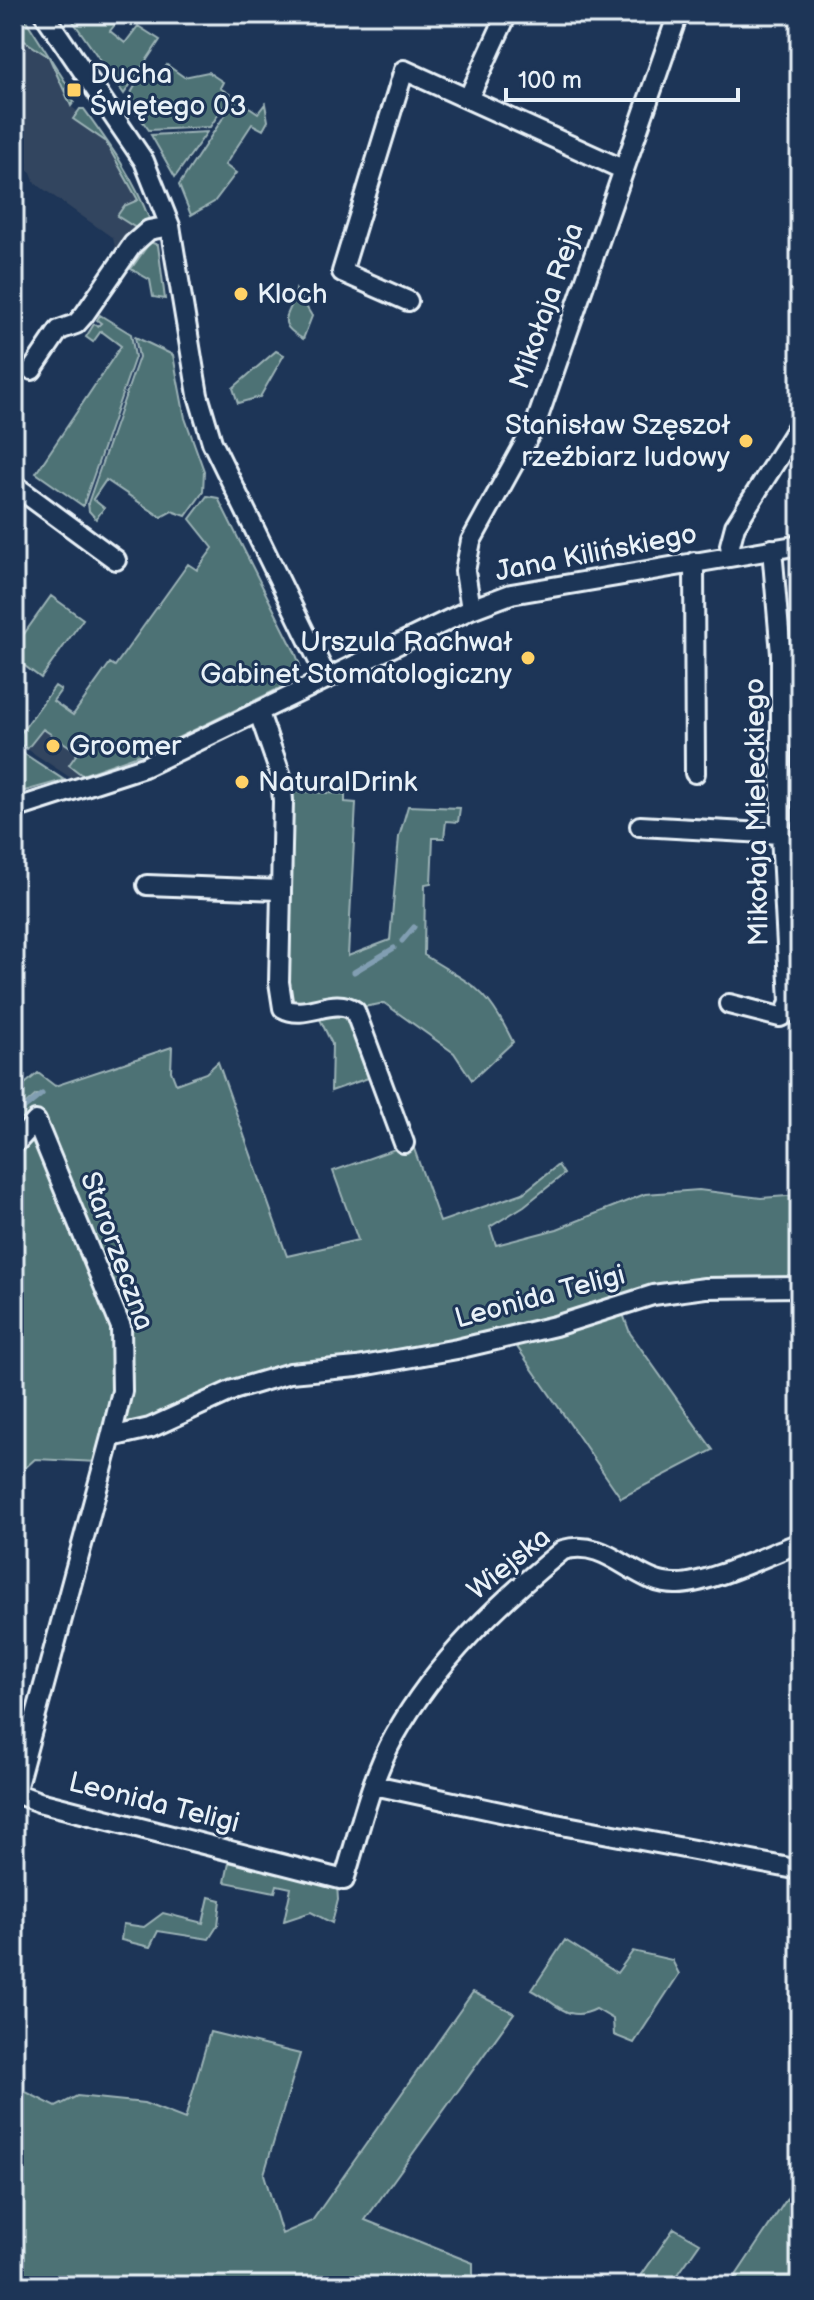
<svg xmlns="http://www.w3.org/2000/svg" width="814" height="2300" font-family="'Balsamiq Sans',sans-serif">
	<rect width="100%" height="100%" fill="#1d3557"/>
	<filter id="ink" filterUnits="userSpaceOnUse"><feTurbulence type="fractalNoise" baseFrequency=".0125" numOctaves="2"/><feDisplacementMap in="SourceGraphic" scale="16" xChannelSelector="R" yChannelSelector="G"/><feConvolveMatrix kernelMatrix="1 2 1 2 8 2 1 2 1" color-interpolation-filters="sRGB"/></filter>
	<g filter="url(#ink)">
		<!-- built -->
		<path fill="#33455e" d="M14,14L49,57L69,105L96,126L139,200L130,226L136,228L117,255L113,238L35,183L31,172L25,170L28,164L14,154Z
			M42,729L78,753L70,765L82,775L71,778L27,749Z"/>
		<!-- green -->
		<path fill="#4e7274" stroke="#9bb2b6" stroke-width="2" d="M14,14H22L68,86L65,89L74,102L71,106L49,57L14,34Z
			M68,14H102L112,20L116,14H140L132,25L121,17L110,31L125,43L138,26L160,40L124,94Z
			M167,65L184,77L208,72L223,82L220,88L231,95L210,127L149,130L127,100L143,72L156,81Z
			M236,98L258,113L265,104L268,121L263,130L252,124L225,165L236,173L214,202L191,215L179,185Z
			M80,109H84C110,145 134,178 150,221L136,228L117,216L124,206L138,200L105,141L73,119Z
			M207,132L175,177L151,135Z
			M150,242L158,245L165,299L153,297L150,280L131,269Z
			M296,290L312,316L303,339C271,321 293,315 296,290Z
			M100,315L131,334L135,357L83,506L36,473L121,346L101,331L93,342L86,337L94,324L98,326L101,323L97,320Z
			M135,337L173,355L185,418L204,471L203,492L186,516L172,511L161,517L106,480L93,499L104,508L96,519L89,511L88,503L139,357Z
			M276,351L284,355L260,397L238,403L233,388Z
			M207,496L218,498L295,652L300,665L297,673L282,687L155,749L82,775L69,765L78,752L43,729L27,749L15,741L55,686L61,690L53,701L73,715L110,663L115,666L188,564L197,570L213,548L190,519Z
			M51,596L83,619L41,678L14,658V648Z
			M275,724L294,791L345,794V802L356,803L348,956L390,940L399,837L408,806L460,808L458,822L446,821L444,838H433L431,883L425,884L424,955C474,987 485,985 513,1042L472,1080L454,1053L384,1003C352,1011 319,1010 288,1001Z
			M14,747L64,780L14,794Z
			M344,1012L356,1023L371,1077L331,1091L332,1044L317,1013Z
			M172,1047L171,1071L176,1084L206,1073L218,1062L287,1256L358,1240L333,1171L412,1143L440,1222L523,1193L558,1165L564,1174L524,1206L490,1227L496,1245L557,1229L645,1194L699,1190L761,1198L800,1195V1294L654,1288L616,1295L630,1333L713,1450L621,1498L506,1331L425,1353L296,1368L125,1433L99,1462L35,1459L14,1478V1119L42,1095H36L14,1115V1093L38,1073L55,1086Z
			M230,1858L260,1870L290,1872L309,1882L337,1884L338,1900L332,1923L311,1912L284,1921L291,1888L277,1885L275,1892L225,1882Z
			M209,1897L221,1900L218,1925L209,1939L158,1931L150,1947L121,1940L123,1924L144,1927L163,1913L203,1923Z
			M565,1940L617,1973L633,1951L672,1960L679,1974L634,2043L614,2035L613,2019L596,2009C567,2024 556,2002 532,1990Z
			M473,1992L514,2013L365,2220L473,2263V2279L465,2286H14V2086L56,2107L77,2096L144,2103L185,2119L210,2032L300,2054L264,2174L282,2234L312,2221Z
			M800,2179V2286H729Z
			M674,2228L700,2243L670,2286H634Z"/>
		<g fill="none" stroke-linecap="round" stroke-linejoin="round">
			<!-- stream -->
			<path stroke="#819eb2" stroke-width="5" d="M402,941L414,927
				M354,972L394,948
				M14,1117L42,1094"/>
			<defs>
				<path id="minor" d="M44,14L144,161L170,226L198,395L212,442L327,678
					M507,14L468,99L622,169
					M408,301L342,272L404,70L468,99
					M32,370L59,330L76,324L84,315L133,244L149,230L170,226
					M14,485L116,560
					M732,556L730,545L735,526L800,423
					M694,562L695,773
					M471,609L465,571L471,541L536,423L678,14
					M259,713L281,776L283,801L279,982L283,1008C306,1021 333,995 355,1011L404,1143
					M14,809L144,767L471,609L511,594L800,545
					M640,826L781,834
					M147,885L280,890
					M729,1004L780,1017L786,1014L790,1001L781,834V654L772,549
					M14,1145L36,1121L121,1327L122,1391L111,1437
					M800,1287L705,1288L653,1295L555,1326L457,1349L357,1367L290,1373L233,1390L150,1428L111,1437L15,1793L39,1802L344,1880C359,1833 370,1779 395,1735C436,1662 498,1603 563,1550C610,1537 634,1586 678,1584C708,1584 769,1554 800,1543
					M374,1785L556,1824L800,1870"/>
			</defs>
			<!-- minor casing -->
			<use href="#minor" stroke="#e8f1f8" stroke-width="24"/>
			<!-- minor -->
			<use href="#minor" stroke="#1d3557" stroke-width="18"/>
		</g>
	</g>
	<!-- markers -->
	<g fill="#ffd166" stroke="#1d3557" stroke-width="3">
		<rect x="66" y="82" width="16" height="16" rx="4"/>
		<circle cx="241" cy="294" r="8"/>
		<circle cx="746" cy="441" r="8"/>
		<circle cx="528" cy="658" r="8"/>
		<circle cx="53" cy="746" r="8"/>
		<circle cx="242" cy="782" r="8"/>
	</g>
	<g text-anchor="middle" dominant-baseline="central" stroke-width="6" stroke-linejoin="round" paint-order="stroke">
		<!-- poi labels -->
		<g font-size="28" fill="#e8f1f8" stroke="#1d3557" text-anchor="start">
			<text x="90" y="74">Ducha<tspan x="90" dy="32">Świętego 03</tspan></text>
			<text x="257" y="294">Kloch</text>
			<text x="730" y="425" text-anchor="end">Stanisław Szęszoł<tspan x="730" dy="32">rzeźbiarz ludowy</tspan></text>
			<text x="512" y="642" text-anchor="end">Urszula Rachwał<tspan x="512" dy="32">Gabinet Stomatologiczny</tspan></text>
			<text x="69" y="746">Groomer</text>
			<text x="258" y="782">NaturalDrink</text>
		</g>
		<!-- street labels -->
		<g font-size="28" fill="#e8f1f8" stroke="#1d3557">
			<text transform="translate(547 306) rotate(-71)">Mikołaja Reja</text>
			<text transform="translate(596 553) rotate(-11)">Jana Kilińskiego</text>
			<text transform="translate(757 812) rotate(-91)">Mikołaja Mieleckiego</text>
			<text transform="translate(117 1251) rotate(70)">Starorzeczna</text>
			<text transform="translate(540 1297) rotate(-15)">Leonida Teligi</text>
			<text transform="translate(509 1564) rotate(-39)">Wiejska</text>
			<text transform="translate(154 1803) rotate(14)">Leonida Teligi</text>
		</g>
	</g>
	<!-- margin -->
	<rect width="814" height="2300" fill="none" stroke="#1d3557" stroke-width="48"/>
	<rect x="24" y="24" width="766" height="2252" fill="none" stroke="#e8f1f8" stroke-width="3" filter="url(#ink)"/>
	<!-- scale -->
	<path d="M506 88v12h232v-12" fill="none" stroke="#e8f1f8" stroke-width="4"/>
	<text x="518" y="88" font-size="24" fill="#e8f1f8" stroke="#1d3557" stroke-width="6" paint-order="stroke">100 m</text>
</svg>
